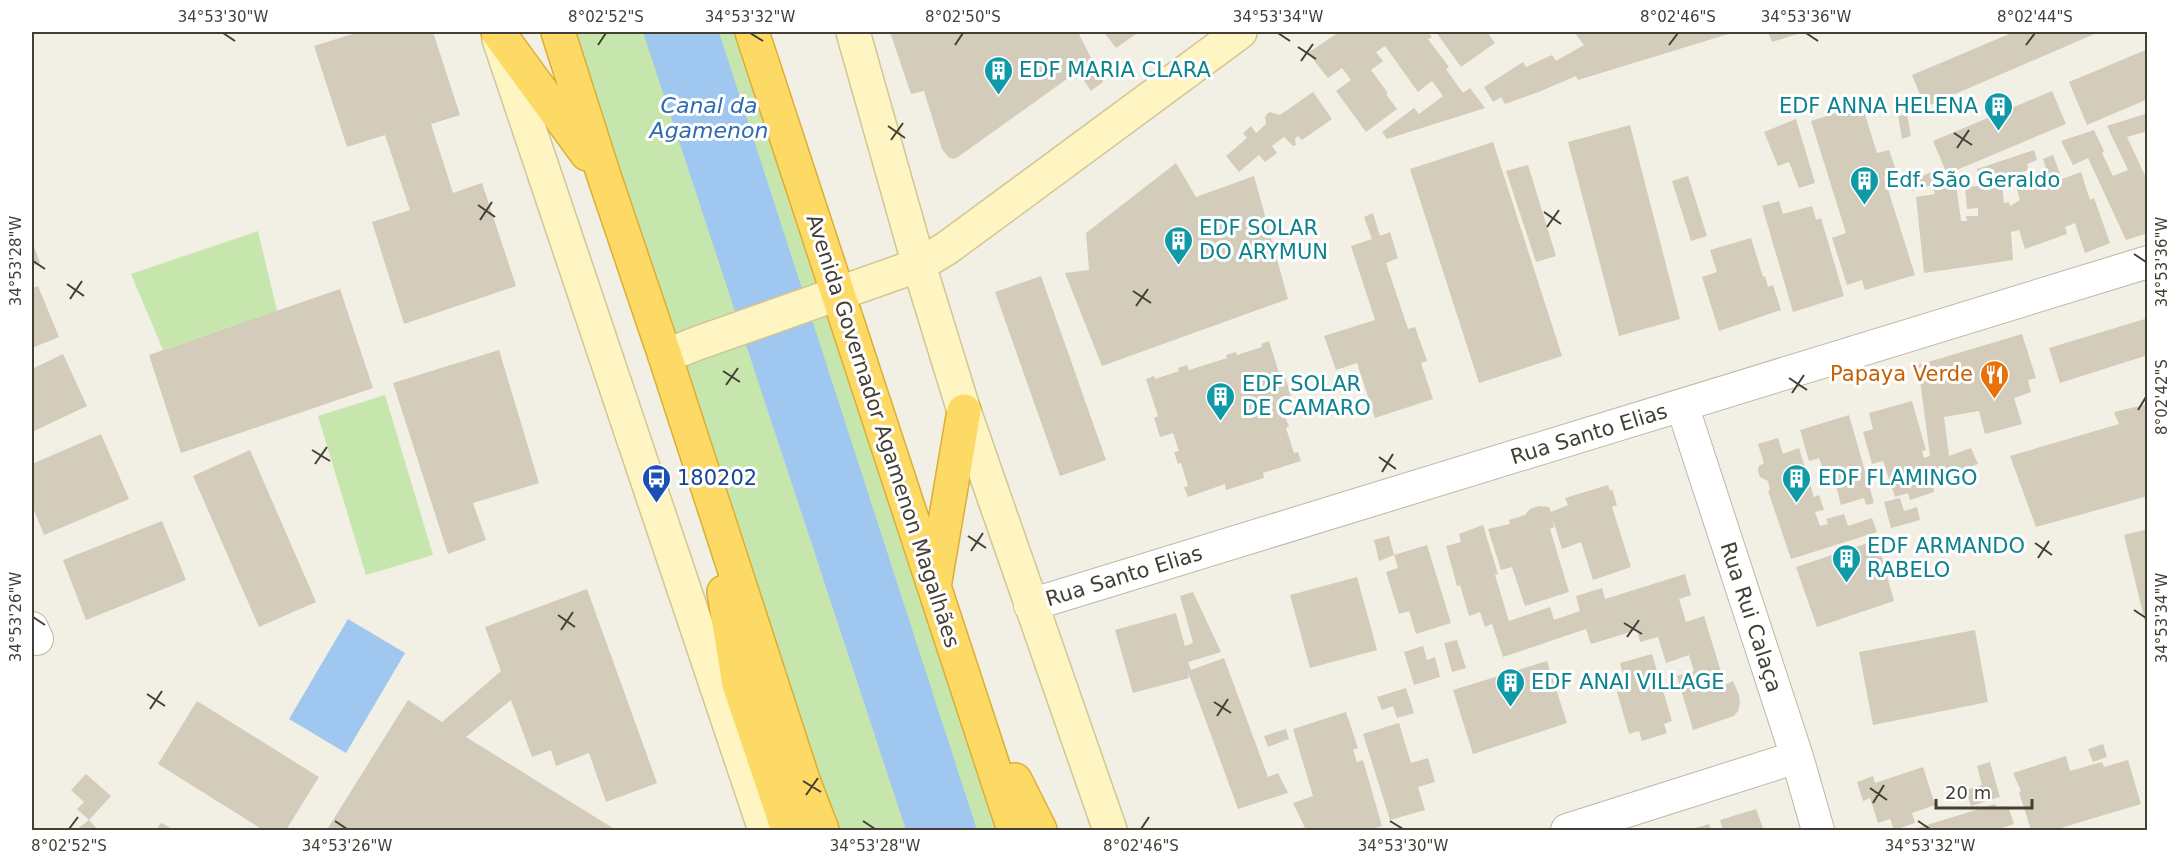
<svg xmlns="http://www.w3.org/2000/svg" width="2179" height="862" font-family="'DejaVu Sans',sans-serif">
	<rect width="100%" height="100%" fill="#f2efe4"/>
	<!-- green -->
	<path fill="#c7e6ad" d="M558,32H750L999,830H821Z
		M258,231L277,311L163,350L131,274Z
		M385,395L433,555L366,575L318,416Z"/>
	<!-- water -->
	<path fill="#a0c7ef" d="M643,32H719L977,830H906Z
		M348,619L405,653L346,753L289,719Z"/>
	<!-- building -->
	<path fill="#d3ccba" d="M359,32H433L460,115L431,124L453,193L482,183L516,286L404,324L372,222L410,210L385,135L347,147L314,46Z
		M890,32H1078L1103,82L1091,91L1078,71L958,157L953,159L948,157L942,149L924,91L911,94Z
		M1104,32H1139L1116,48Z
		M1339,32H1428L1432,37L1428,39L1449,67L1446,69L1463,93L1470,88L1485,108L1387,139L1382,132L1414,108L1419,114L1443,96L1432,81L1418,92L1385,46L1376,52L1383,61L1371,70L1388,93L1386,94L1397,109L1366,132L1336,91L1351,80L1342,68L1328,78L1308,53Z
		M1436,32H1487L1495,43L1461,67Z
		M1574,32H1735L1578,80L1576,76L1541,91L1505,104L1501,97L1493,102L1484,87L1523,62L1526,67L1552,55L1556,61L1584,45Z
		M1768,32H1804L1772,42Z
		M2014,32H2099L1925,107L1912,75Z
		M2148,49V99L2087,125L2069,82Z
		M2052,91L2066,124L1947,174L1933,141Z
		M1313,92L1332,119L1302,140L1298,136L1295,139L1296,145L1293,146L1284,137L1272,146L1277,153L1265,162L1259,155L1239,172L1226,156L1247,138L1243,133L1251,126L1256,133L1266,124L1265,118L1267,114L1270,112L1280,115Z
		M1862,105L1877,153L1889,150L1897,173L1884,177L1915,275L1865,290L1862,280L1847,285L1832,238L1846,233L1811,121Z
		M2148,113V131L2127,137L2148,182V233L2126,240L2088,158L2073,165L2061,141L2094,130L2104,151L2102,153L2113,176L2128,170L2107,126Z
		M1907,114L1911,136L1902,139L1898,115Z
		M1796,119L1815,183L1799,188L1789,162L1778,166L1764,132Z
		M1630,125L1680,319L1619,336L1568,142Z
		M1493,142L1562,356L1479,383L1410,169Z
		M2034,150L2037,160L2027,164L2029,170L1981,183L1977,169Z
		M2053,155L2062,179L2081,172L2090,200L2094,198L2110,243L2085,253L2075,223L2065,227L2067,234L2025,249L2019,230L2011,232L2013,260L1924,273L1916,197L1935,194L1933,187L1956,184L1961,221H1967L1966,216H1978V208L1967,209L1965,187L2002,184L2004,203L2009,202L2010,206L2020,200L2014,180L2039,172L2043,183L2050,180L2043,159Z
		M1176,163L1196,197L1254,176L1288,299L1102,366L1065,273L1089,270L1086,233Z
		M1528,165L1556,256L1536,262L1506,171Z
		M1931,172L1934,184L1912,191L1910,182Z
		M1688,176L1707,236L1691,241L1672,181Z
		M1779,201L1783,214L1812,206L1816,220L1821,218L1844,296L1793,312L1762,206Z
		M1373,213L1380,236L1390,232L1398,258L1386,263L1408,329L1415,327L1427,361L1421,363L1433,399L1375,418L1357,363L1336,370L1324,336L1375,320L1351,246L1372,239L1364,217Z
		M1751,238L1763,277L1765,276L1768,287L1773,285L1781,310L1719,331L1702,277L1717,272L1710,250Z
		M32,240L40,263L32,266Z
		M1041,276L1106,460L1060,476L995,292Z
		M38,286L59,337L32,348V288Z
		M340,289L373,388L181,453L149,355Z
		M2148,318V355L2060,383L2049,348Z
		M2022,334L2036,378L2028,380L2031,392L2014,398L2022,424L1985,434L1979,411L1944,417L1949,456L1971,448L1978,464L1933,480L1934,492L1910,500L1908,493L1895,497L1883,461L1872,464L1863,432L1873,429L1869,413L1912,401L1926,450L1922,451L1924,458L1930,456L1918,365Z
		M1269,341L1281,379L1285,377L1291,396L1277,401L1282,418L1285,417L1289,426L1286,428L1294,453L1298,452L1301,461L1263,473L1264,478L1226,490L1225,484L1188,497L1184,487L1188,486L1181,463L1178,464L1174,452L1179,451L1173,433L1160,437L1154,418L1158,416L1146,379L1154,376L1155,379L1179,371L1178,368L1187,365L1189,370L1227,358L1226,355L1236,352L1237,355L1262,347L1261,344Z
		M499,350L539,483L473,503L486,540L448,554L393,383Z
		M63,354L87,406L32,432V369Z
		M2148,404V496L2036,527L2010,456L2119,424L2114,412Z
		M1849,415L1874,503L1866,505L1864,498L1841,505L1835,482L1829,484L1819,458L1809,461L1800,430Z
		M101,434L129,499L44,535L32,505V464Z
		M1778,438L1783,454L1799,448L1814,497L1819,495L1824,510L1815,512L1820,526L1828,524L1826,519L1844,514L1848,526L1872,518L1877,532L1791,559L1768,491L1770,490L1768,481L1760,477L1758,471L1759,466L1764,463L1758,444Z
		M250,450L316,602L259,627L193,476Z
		M1608,485L1610,491L1612,489L1617,505L1612,507L1631,567L1593,580L1581,542L1562,549L1553,520L1554,527L1550,529L1569,592L1525,606L1512,567L1501,570L1488,529L1510,524L1509,520L1525,515L1530,509L1539,506L1549,507L1551,512L1568,505L1565,498Z
		M1900,498L1904,511L1917,507L1920,520L1891,528L1884,502Z
		M162,521L186,580L86,620L63,560Z
		M1483,525L1498,574L1495,575L1509,621L1550,607L1554,620L1580,611L1576,596L1602,588L1605,599L1685,574L1691,595L1679,599L1686,622L1704,616L1725,685L1733,681L1739,695L1740,703L1738,711L1734,716L1693,730L1677,676L1694,671L1689,655L1666,663L1658,637L1640,642L1637,630L1591,644L1586,629L1503,657L1492,624L1485,627L1480,612L1469,616L1460,585L1457,586L1446,546L1461,542L1459,534Z
		M2148,529V629L2147,630L2124,535Z
		M1389,536L1394,555L1379,561L1374,540Z
		M1877,540L1894,601L1817,627L1796,567Z
		M1427,545L1451,623L1416,634L1409,611L1399,614L1386,572L1398,568L1394,555Z
		M1357,577L1377,650L1310,668L1290,595Z
		M587,589L657,783L606,802L589,753L556,766L551,750L532,757L511,700L466,737L616,830H331L328,828L408,700L442,722L501,671L485,627Z
		M1193,592L1221,652L1188,662L1191,670L1224,658L1268,777L1278,773L1288,793L1238,809L1188,672L1189,678L1133,693L1115,630L1176,613L1185,646L1193,643L1180,596Z
		M1975,630L1988,702L1873,725L1859,652Z
		M1457,640L1466,668L1452,672L1444,643Z
		M1423,646L1427,660L1435,657L1440,677L1414,685L1404,652Z
		M1652,654L1672,721L1664,724L1667,733L1642,741L1639,731L1629,734L1617,692L1627,689L1620,663Z
		M1547,661L1567,723L1473,754L1453,690Z
		M1406,688L1414,713L1397,718L1393,706L1382,710L1377,697Z
		M197,701L319,777L286,830H263L158,764Z
		M1346,712L1358,748L1353,750L1357,762L1363,760L1382,826L1367,830H1306L1293,803L1313,796L1293,729Z
		M1399,723L1411,763L1428,758L1435,782L1418,787L1425,810L1390,820L1363,734Z
		M1286,729L1289,739L1268,747L1264,736Z
		M2103,744L2107,757L2093,762L2088,749Z
		M2066,756L2070,771L2102,762L2104,767L2128,760L2141,804L2054,830H2031L2019,792L2021,791L2013,773Z
		M1990,762L2000,797L1971,806L1966,790L1982,785L1977,766Z
		M1923,767L1935,805L1912,813L1915,823L1894,830L1890,819L1878,823L1870,798L1863,801L1857,782L1873,776L1875,783Z
		M86,774L111,796L89,820L77,809L84,802L71,790Z
		M1995,804L1997,809L2008,806L2014,824L2002,828L2003,830H1911Z
		M1756,809L1763,828L1768,830H1723L1720,820Z
		M89,820L98,830H76Z
		M161,823L175,830H156Z
		M1709,824L1711,830H1689Z"/>
	<g fill="none" stroke-linecap="round" stroke-linejoin="round">
		<defs>
			<path id="street" d="M1682,405L1797,757L1818,830
				M1030,605L2148,262
				M32,628L37,639
				M1567,830L1797,757"/>
			<path id="secondary" d="M853,32L919,265L964,411L1110,830
				M499,39L765,830
				M665,356L698,343L919,265L947,248L1240,32"/>
			<path id="highway" d="M498,32L587,154
				M558,32L604,176L665,356L804,783L822,830
				M752,32L1014,830
				M935,581L964,411
				M724,592L739,684L788,830
				M1015,780L1040,830"/>
		</defs>
		<!-- street casing -->
		<use href="#street" stroke="#bdb8a7" stroke-width="34"/>
		<!-- secondary casing -->
		<use href="#secondary" stroke="#d2c794" stroke-width="36"/>
		<!-- highway casing -->
		<use href="#highway" stroke="#dcae34" stroke-width="36"/>
		<!-- street -->
		<use href="#street" stroke="#fff" stroke-width="32"/>
		<!-- secondary -->
		<use href="#secondary" stroke="#fef5c2" stroke-width="33"/>
		<!-- highway -->
		<use href="#highway" stroke="#fdd965" stroke-width="33"/>
	</g>
	<!-- ticks -->
	<path fill="none" stroke="#443f34" stroke-width="2" d="M223,33L235,41M750,33L763,41M1278,33L1290,41M1806,33L1818,41M598,45L606,33M955,45L963,33M1669,45L1678,33M2026,45L2035,33M1298,47L1316,59M1301,61L1313,44M888,126L905,138M1954,133L1972,145M891,140L903,123M1957,148L1969,130M478,205L495,217M1544,212L1561,224M480,220L492,202M1547,227L1559,210M2134,254L2146,262M33,261L45,269M67,284L84,296M1133,291L1151,303M70,299L82,281M1136,306L1148,289M723,371L740,382M1789,378L1807,390M726,385L738,368M1792,393L1804,375M2138,410L2146,397M312,450L330,461M1379,457L1396,469M315,464L327,447M1382,472L1393,454M968,536L986,548M2035,543L2052,555M971,551L983,533M2038,558L2049,541M2134,610L2146,618M558,615L575,627M33,617L45,625M1624,623L1642,634M561,630L573,612M1627,637L1639,620M147,694L165,706M1214,702L1231,713M150,709L162,691M1217,716L1228,699M803,781L821,792M1870,788L1887,800M806,795L818,778M1873,803L1884,785M335,821L347,829M863,821L875,829M1390,821L1403,829M1918,821L1930,829M69,829L78,817M1141,829L1149,817"/>
	<!-- icons -->
	<defs>
		<symbol id="building-pin" viewBox="-11 -11 22 30"><path d="M0 17L-7.5 6A9.5 9.5 0 1 1 7.5 6Z" fill="#0f9aa8" stroke="#fff"/><path d="M-4-6H4V6H1V3H-1V6H-4ZM-2.5-4.3h1.7v1.8h-1.7ZM.8-4.3h1.7v1.8H.8ZM-2.5-1h1.7V.8h-1.7ZM.8-1h1.7V.8H.8Z" fill="#fff"/></symbol>
		<symbol id="restaurant-pin" viewBox="-11 -11 22 30"><path d="M0 17L-7.5 6A9.5 9.5 0 1 1 7.5 6Z" fill="#e8710a" stroke="#fff"/><path d="M-5-6h1v4h1v-4h1v4h1v-4h1v5L-1.5 .5V6h-2V.5L-5-1ZM5-6V6H3V1.5H1.5Q1.5-4 5-6Z" fill="#fff"/></symbol>
		<symbol id="bus-pin" viewBox="-11 -11 22 30"><path d="M0 17L-7.5 6A9.5 9.5 0 1 1 7.5 6Z" fill="#1a4fb4" stroke="#fff"/><path d="M-5-6H5V4H4V6H2V4H-2V6H-4V4H-5ZM-3.5-4V0h7V-4ZM-3.5 1.2v1.5H-2V1.2ZM2 1.2v1.5H3.5V1.2Z" fill="#fff"/></symbol>
	</defs>
	<g fill-rule="evenodd">
		<use href="#building-pin" x="982" y="54" width="33" height="45"/>
		<use href="#building-pin" x="1982" y="90" width="33" height="45"/>
		<use href="#building-pin" x="1848" y="164" width="33" height="45"/>
		<use href="#building-pin" x="1162" y="224" width="33" height="45"/>
		<use href="#restaurant-pin" x="1978" y="358" width="33" height="45"/>
		<use href="#building-pin" x="1204" y="380" width="33" height="45"/>
		<use href="#bus-pin" x="640" y="462" width="33" height="45"/>
		<use href="#building-pin" x="1780" y="462" width="33" height="45"/>
		<use href="#building-pin" x="1830" y="542" width="33" height="45"/>
		<use href="#building-pin" x="1494" y="666" width="33" height="45"/>
	</g>
	<g text-anchor="middle" dominant-baseline="central" stroke-width="6" stroke-linejoin="round" paint-order="stroke">
		<!-- culture labels -->
		<g font-size="21" fill="#0d838f" stroke="#fff" text-anchor="start">
			<text x="1019" y="70">EDF MARIA CLARA</text>
			<text x="1978" y="106" text-anchor="end">EDF ANNA HELENA</text>
			<text x="1886" y="180">Edf. São Geraldo</text>
			<text x="1199" y="228">EDF SOLAR<tspan x="1199" dy="24">DO ARYMUN</tspan></text>
			<text x="1242" y="384">EDF SOLAR<tspan x="1242" dy="24">DE CAMARO</tspan></text>
			<text x="1818" y="478">EDF FLAMINGO</text>
			<text x="1867" y="546">EDF ARMANDO<tspan x="1867" dy="24">RABELO</tspan></text>
			<text x="1531" y="682">EDF ANAI VILLAGE</text>
		</g>
		<!-- food labels -->
		<g font-size="21" fill="#c56008" stroke="#fff" text-anchor="end">
			<text x="1973" y="374">Papaya Verde</text>
		</g>
		<!-- street labels -->
		<g font-size="21" fill="#443f34" stroke="#fff">
			<text transform="translate(883 431) rotate(72)">Avenida Governador Agamenon Magalhães</text>
			<text transform="translate(1589 434) rotate(-17)">Rua Santo Elias</text>
			<text transform="translate(1124 576) rotate(-17)">Rua Santo Elias</text>
			<text transform="translate(1751 617) rotate(72)">Rua Rui Calaça</text>
		</g>
		<!-- transit labels -->
		<g font-size="21" fill="#164399" stroke="#fff" text-anchor="start">
			<text x="677" y="478">180202</text>
		</g>
		<!-- water labels -->
		<g font-size="22" font-style="italic" fill="#2f6caf" stroke="#fff">
			<text x="709" y="105">Canal da<tspan x="709" dy="25">Agamenon</tspan></text>
		</g>
	</g>
	<!-- border -->
	<rect width="2179" height="862" fill="none" stroke="#ffffff" stroke-width="66"/>
	<!-- scale -->
	<path d="M1936 799v9h96v-9" fill="none" stroke="#443f34" stroke-width="3"/>
	<text x="1945" y="799" font-size="18" fill="#443f34" stroke="#ffffff" stroke-width="4.5" paint-order="stroke">20 m</text>
	<rect x="33" y="33" width="2113" height="796" fill="none" stroke="#443f34" stroke-width="2"/>
	<g font-size="15" text-anchor="middle" fill="#443f34">
		<text x="223" y="22">34°53'30"W</text>
		<text x="606" y="22">8°02'52"S</text>
		<text x="750" y="22">34°53'32"W</text>
		<text x="963" y="22">8°02'50"S</text>
		<text x="1278" y="22">34°53'34"W</text>
		<text x="1678" y="22">8°02'46"S</text>
		<text x="1806" y="22">34°53'36"W</text>
		<text x="2035" y="22">8°02'44"S</text>
		<text transform="translate(16 261) rotate(-90)" y="5">34°53'28"W</text>
		<text transform="translate(2162 262) rotate(-90)" y="5">34°53'36"W</text>
		<text transform="translate(2162 397) rotate(-90)" y="5">8°02'42"S</text>
		<text transform="translate(16 617) rotate(-90)" y="5">34°53'26"W</text>
		<text transform="translate(2162 618) rotate(-90)" y="5">34°53'34"W</text>
		<text x="69" y="851">8°02'52"S</text>
		<text x="347" y="851">34°53'26"W</text>
		<text x="875" y="851">34°53'28"W</text>
		<text x="1141" y="851">8°02'46"S</text>
		<text x="1403" y="851">34°53'30"W</text>
		<text x="1930" y="851">34°53'32"W</text>
	</g>
</svg>
